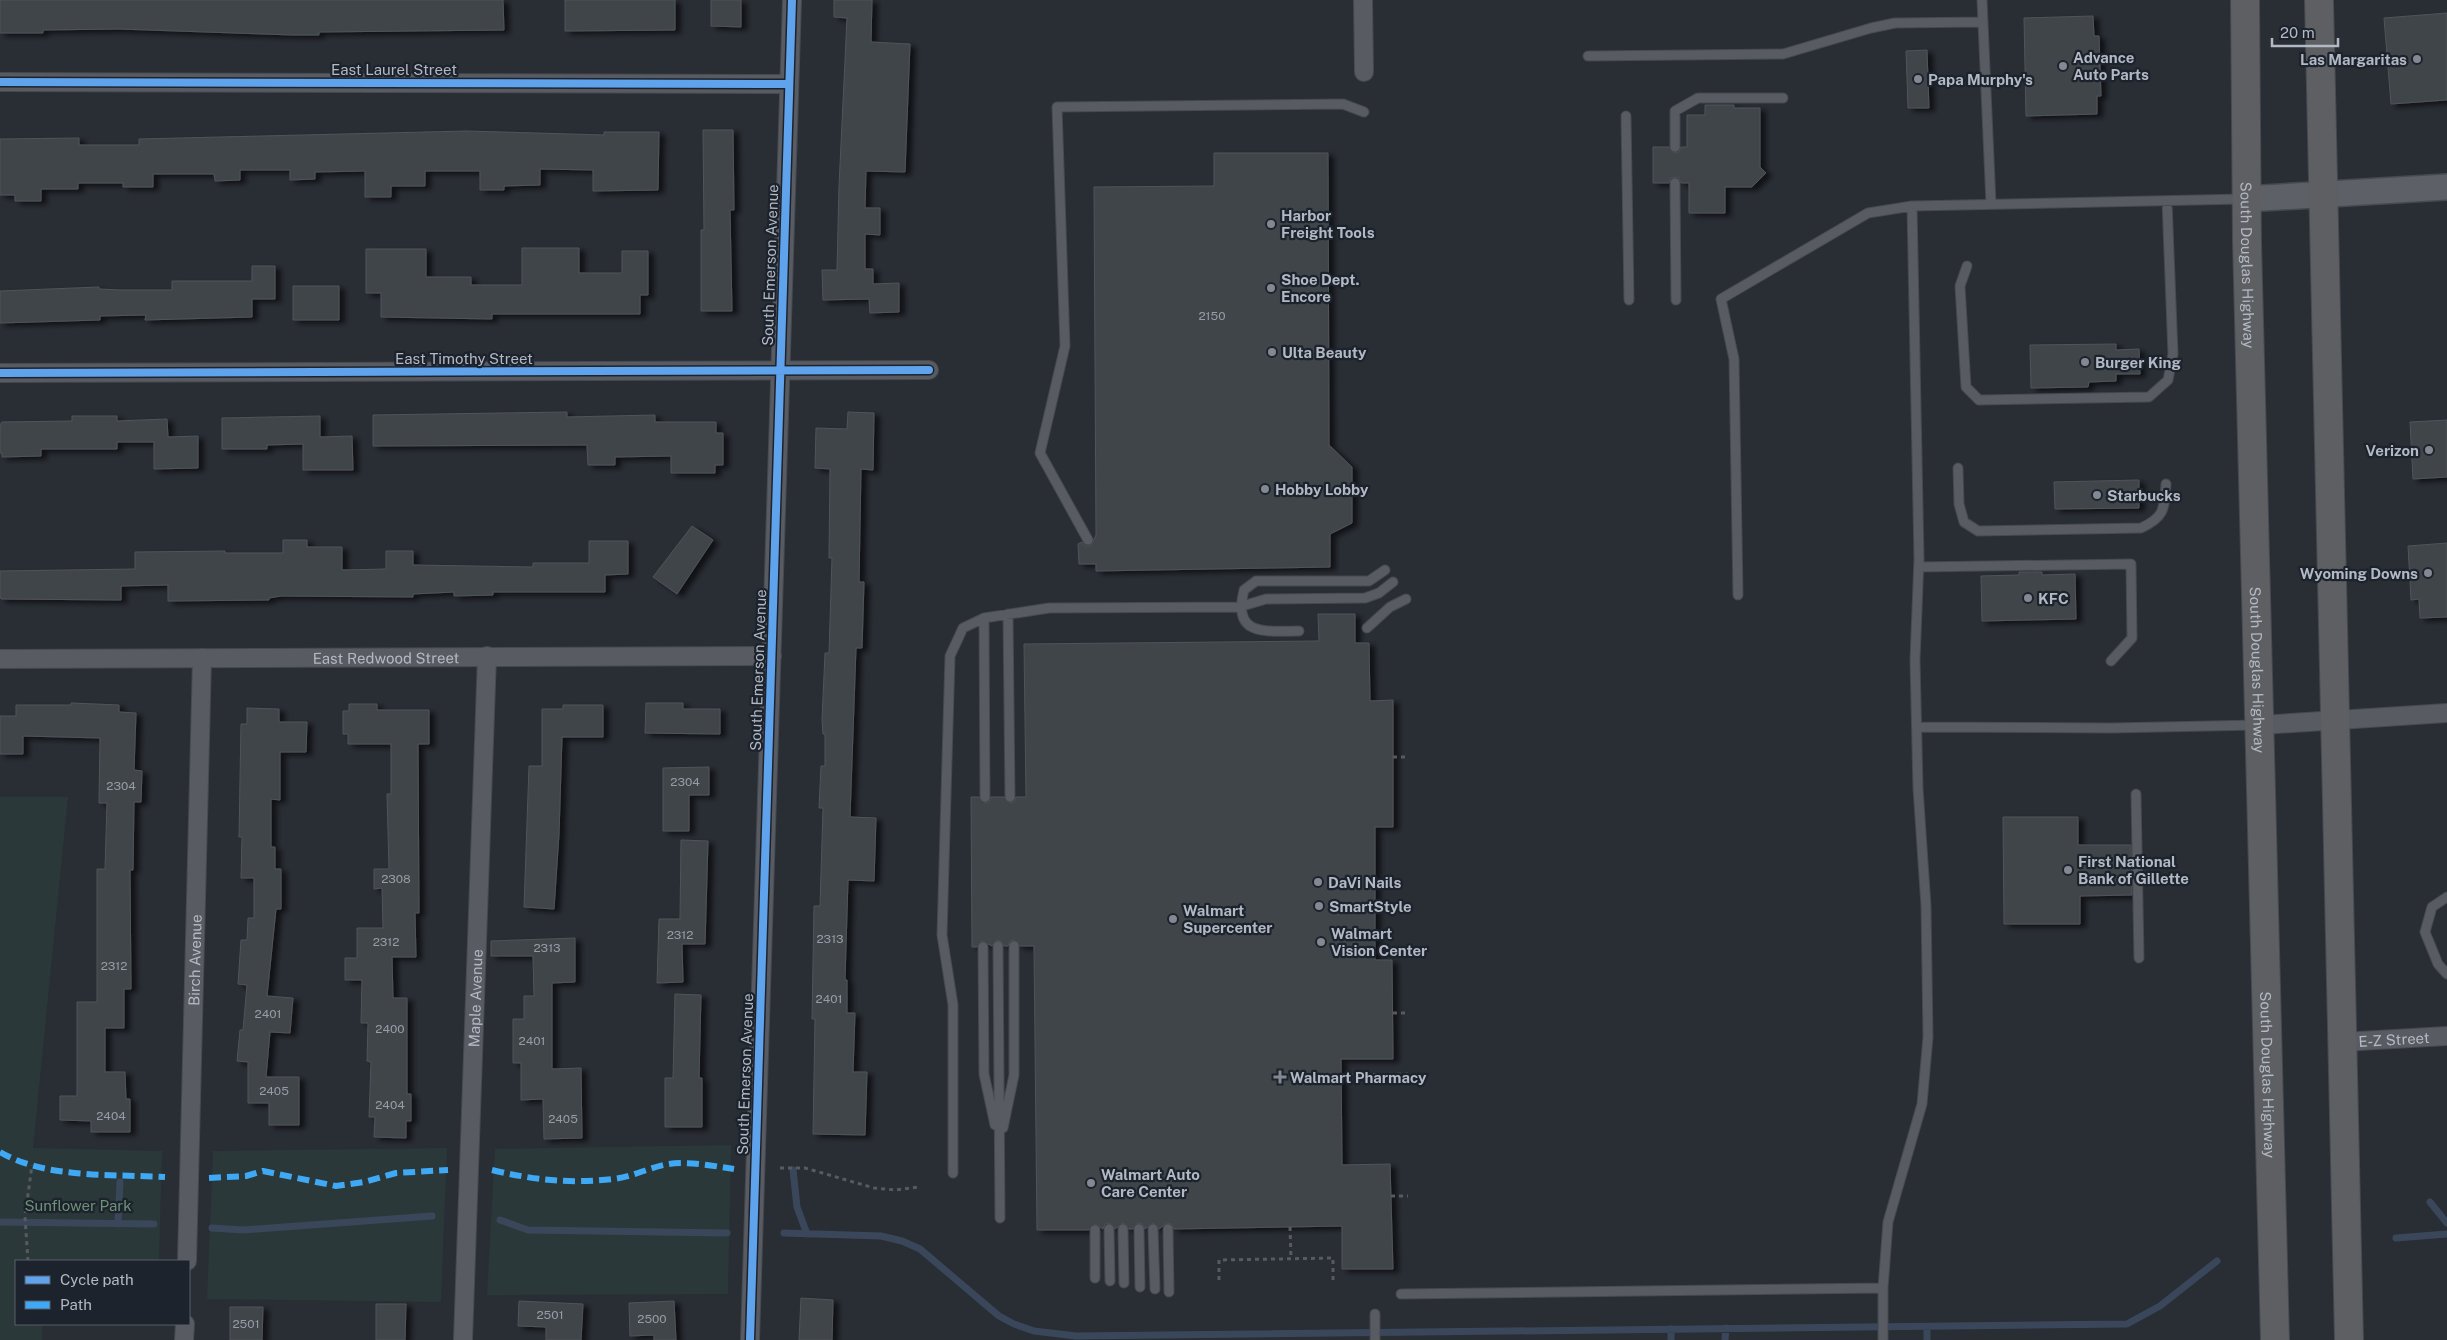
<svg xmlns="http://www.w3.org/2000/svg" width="2447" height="1340" font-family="'Public Sans',sans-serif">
	<defs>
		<filter id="shadow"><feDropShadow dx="5.5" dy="3" stdDeviation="2.5" flood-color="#0009"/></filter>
	</defs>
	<rect width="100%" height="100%" fill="#292d34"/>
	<!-- green -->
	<path fill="#2a383a" d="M0,797H68L33,1148L162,1151L159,1261H16V1324H42V1340H0Z
		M731,1145L728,1294L487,1295L495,1149Z
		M447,1148L441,1302L207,1299L213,1151Z"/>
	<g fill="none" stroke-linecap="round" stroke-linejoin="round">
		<!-- stream -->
		<path stroke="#3a475b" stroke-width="7" d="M793,1170L797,1207L807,1234
			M2430,1202L2447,1223
			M500,1220L528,1230L727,1233
			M0,1222L154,1224
			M118,1224L120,1182
			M212,1228L243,1230L432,1216
			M784,1233L881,1236L902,1241L920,1249L999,1316L1014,1324L1034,1331L1076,1336L2127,1324L2160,1306L2217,1261
			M2396,1238L2447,1234
			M1927,1327V1340
			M1671,1340V1329
			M1725,1340L1726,1328"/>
	</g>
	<!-- building -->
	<path fill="#41444a" stroke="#50545b" filter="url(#shadow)" d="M0,0H503L504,30L319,32V35H292L119,29L43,30V33H0Z
		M565,0H675V30L565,31Z
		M711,0H741V27L711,26Z
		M834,0H872L871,42L910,44L905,172L866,171L865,208H880V235L865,234V269H873V284L899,283V312L870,313L869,299L823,300L822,270H837L839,186L847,18L834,17Z
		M2447,13V100L2391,104L2384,18Z
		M2093,16L2094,36H2099L2101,96H2097V114L2026,116L2024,18Z
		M1927,50L1929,108H1908L1906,51Z
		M1705,105H1734V108H1760V167L1766,173L1752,187H1725V213H1689V183H1681L1678,177L1671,178L1669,183H1653V147H1669L1675,153L1679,152L1681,147H1687V115H1705Z
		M703,130H733L734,210H730L732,311H701V230H704Z
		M467,131L604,135V132H659L658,190L593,191V170L540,169V185L504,186V190H480V171H425V186H391V197H365V171L315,172V179L290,180V170H240V180L215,181L214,174H153V187H123V183H78V189H41V201H15V195H0V139L79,138V145H139V139Z
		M1214,153H1328L1329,445L1352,467V523L1330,534V567L1096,571V564H1079L1078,544L1082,542L1085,546H1091L1096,535L1094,187L1214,186Z
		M522,248H579V273H622V251H648V295H640V314H492V319L381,317V293H366V249H426V277H471V285H522Z
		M252,266H275V299H252V317L145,320L146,315L100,316V320L0,323V291L99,287V289L121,290H172V281H252Z
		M293,286H339V320H293Z
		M2116,344V350L2139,349L2140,374H2116V381L2089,382L2088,387L2031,388L2030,345Z
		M567,412V417L655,415V422H716V433H723V465H715V473H671V456L615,457V465H588L587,445L373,446V415Z
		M848,412L874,413L873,470L861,469L859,582H864L862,648H856L850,817L876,818L874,881L848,880L845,980H847V1013H855L853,1072H867L865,1135L813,1134L815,1019H812L814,906H820L823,808H819L821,766H825V734H823L822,720L825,653H829L832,558H829L830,469L815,468L816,428L847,429Z
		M72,416H117V421L167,419L168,437L198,436V468L154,469V442H117V449H41V456L2,457V453H0V425L2,422L72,421Z
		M320,416V437L352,436L353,470H303V444L267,445V449H222V418Z
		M2447,420V477L2413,479L2410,422Z
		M2139,480V508L2055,509L2054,482Z
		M692,526L713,540L677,594L653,577Z
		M283,540H307V547H342V570L386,569V551H413V565L533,567V563H589V541H628V574L605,575V592H493V595L454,596V592L413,594V597L281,596L269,598V600L168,601V585L121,586V600L1,599L0,596V571L135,569V552L225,551V553H283Z
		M2447,543V617L2420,618L2419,599L2411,600L2408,546Z
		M2019,572H2042V575L2075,574L2076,619L1982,621L1981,576L2019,575Z
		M1318,614H1355V643H1369L1370,701L1393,700V827H1375V960H1392L1393,1059H1341L1342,1165L1390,1164L1393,1269H1342V1226L1174,1229L1171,1224L1167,1223L1159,1229L1153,1223L1145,1229L1142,1224L1138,1223L1133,1229H1129L1123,1223L1115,1229L1109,1223L1105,1224L1103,1229L1095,1224L1089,1230H1037L1034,946H1020L1014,940L1010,941L1008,946H1004L1001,941L997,940L992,946L982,941L977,947H972L971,797H979L985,803L989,802L991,797H1004L1010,803L1014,802L1016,797H1026L1024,644L1319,641Z
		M71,703L119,705V712L136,713L134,770L142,771L141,802H134L133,870H130L131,989H124V1028H105V1072H125L126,1099H130V1132H91V1121L60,1120V1096H77V1002H97V869H105L107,803H99L100,738L23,736V754H0V716H16V705H71Z
		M646,703H683V709H720V734L645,733Z
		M349,704H377V710H429V744H418L419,913H415L416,957H392L393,998H407V1094H411V1121H406V1138L374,1137L375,1117H369L371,1062L367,1061L368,1023H361L362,980H345V958H357V928H383L382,888L374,889V869H389L387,794H391V744H348V734H343V711H349Z
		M563,705H603V737H562L559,834L554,909L524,907L529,766H542V709H563Z
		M247,708L279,709V722H307L306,752H280V800L271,799V847H275V869H281V909H276L267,996L293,998L290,1033L270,1032L266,1077H299V1125H269V1103H248V1062L237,1061L240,1030H243L247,985L238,984L241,940H247L248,918H254V878H241L242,837H239L241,724H247Z
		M709,767V795H689V831H663V768Z
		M2003,817H2078V845H2131L2132,895L2080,896V924H2004Z
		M681,840L708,841L705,944H682L683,982L657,983L659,919H680Z
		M575,938V982L552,983V1069L581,1068L582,1138L544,1139L543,1099L521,1100V1063H513V1019H524V996H534L533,956H491V941Z
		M675,994L701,995L699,1078H702V1127H665V1078H673Z
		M801,1298L833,1300L832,1340H799Z
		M519,1301L583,1304L581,1340H546V1327L518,1326Z
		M674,1301L676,1340H654V1335L630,1336L629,1303Z
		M376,1304H406L405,1340H376Z
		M230,1307H263L262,1340H230Z"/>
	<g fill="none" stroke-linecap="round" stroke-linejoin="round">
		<defs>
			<path id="lane" d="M1982,0L1991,204
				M1588,56L1783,54L1871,28L1895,23L1983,22
				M1626,116L1629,300
				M1675,147V111L1698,98H1783
				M1675,183L1676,300
				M1967,266L1960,286L1966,387L1979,400L2149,397L2168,380L2173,354L2167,201
				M1958,468L1959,504L1964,522L1978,531L2141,528C2165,517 2164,509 2166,484
				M1088,540L1040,453L1065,346L1057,107L1343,104L1364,112
				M1919,567L2131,564L2132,638L2111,661
				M1738,595L1734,359L1721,299L1868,213L1912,206L2243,199
				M1008,614L1010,797
				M984,618L985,797
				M1367,628L1390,607L1406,599
				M1299,631C1265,631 1232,637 1244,590L1256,581H1369L1385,570
				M1917,727L2111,728L2257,725
				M2136,794L2139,958
				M2447,897L2432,907L2425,932L2438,964L2447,974
				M998,946L1000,1218
				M983,947L984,1074L995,1125
				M1003,1128L1014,1075V946
				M953,1173V1005L942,935L950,656L963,628L984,618L1049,608L1239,607L1266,599L1365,598L1379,593L1393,582
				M1109,1229L1110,1281
				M1123,1229L1124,1283
				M1139,1229L1140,1287
				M1153,1229L1155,1289
				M1168,1229L1169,1292
				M1095,1230V1278
				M1401,1294L1883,1288
				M1375,1314V1340
				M1883,1340V1288L1888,1222L1922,1104L1928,1037L1926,906L1918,788L1915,660L1919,559L1912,206"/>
			<g id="street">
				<path d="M1363,0L1364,72"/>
				<path d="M0,82L789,84"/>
				<path d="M0,373L929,370"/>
				<path id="s1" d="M0,659L772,656"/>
				<path d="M2261,725L2447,713"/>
				<path id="s2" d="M2342,1042L2447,1036"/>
				<path id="s3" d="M187,1261L202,658"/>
				<path d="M184,1340L185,1324"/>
				<path id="s4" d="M463,1340L487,656"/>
				<path d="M750,1340L792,0"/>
			</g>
			<path id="secondary" d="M2246,199L2447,187"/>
			<g id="highway">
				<path id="s5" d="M2245,0L2247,242L2275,1340"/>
				<path d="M2319,0L2349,1340"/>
			</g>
		</defs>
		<!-- lane casing -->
		<use href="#lane" stroke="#46494f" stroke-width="11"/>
		<!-- street casing -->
		<use href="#street" stroke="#46494f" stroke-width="20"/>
		<!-- secondary casing -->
		<use href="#secondary" stroke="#46494f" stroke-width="28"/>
		<!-- highway casing -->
		<use href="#highway" stroke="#45494f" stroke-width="30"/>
		<!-- path -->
		<path stroke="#575b5f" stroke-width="3" stroke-dasharray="4 4" stroke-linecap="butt" d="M1393,757H1405
			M1393,1013H1408
			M1341,1075L1408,1074
			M780,1168H805L874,1188L896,1190L918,1187
			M1391,1196H1408
			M1290,1227L1291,1258
			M28,1261L25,1217L32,1165
			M1219,1280V1260L1333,1258V1280"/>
		<!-- lane -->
		<use href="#lane" stroke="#585b62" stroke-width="9"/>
		<!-- street -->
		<use href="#street" stroke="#585b62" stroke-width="18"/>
		<!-- secondary -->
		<use href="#secondary" stroke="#5d6066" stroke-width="25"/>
		<!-- highway -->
		<use href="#highway" stroke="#5d5f62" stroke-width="28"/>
		<!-- quiet -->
		<path stroke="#3fa9f5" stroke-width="6" stroke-dasharray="12 6" stroke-linecap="butt" d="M0,1152C46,1179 112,1174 165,1177
			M492,1170C534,1180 569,1184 613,1179C632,1177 650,1167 669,1164C690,1161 713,1166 734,1169
			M209,1178L246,1176L263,1171L336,1186L364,1182L396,1173L448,1170"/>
		<defs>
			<path id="cycleway" d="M0,82L789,84
				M0,373L929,370
				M750,1340L792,0"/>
		</defs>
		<!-- cycleway casing -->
		<use href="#cycleway" stroke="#1d232d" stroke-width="11"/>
		<!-- cycleway -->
		<use href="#cycleway" stroke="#60a3ed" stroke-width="8"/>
	</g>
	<!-- markers -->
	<g fill="#838892" stroke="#1d232d" stroke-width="2">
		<circle cx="2417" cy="59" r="5"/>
		<circle cx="2063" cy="66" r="5"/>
		<circle cx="1918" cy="79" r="5"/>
		<circle cx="1271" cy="224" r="5"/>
		<circle cx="1271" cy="288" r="5"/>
		<circle cx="1272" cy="352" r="5"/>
		<circle cx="2085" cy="362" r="5"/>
		<circle cx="2429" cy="450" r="5"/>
		<circle cx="1265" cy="489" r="5"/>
		<circle cx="2097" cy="495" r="5"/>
		<circle cx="2428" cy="573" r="5"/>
		<circle cx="2028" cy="598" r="5"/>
		<circle cx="2068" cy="870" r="5"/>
		<circle cx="1318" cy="882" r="5"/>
		<circle cx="1319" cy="906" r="5"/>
		<circle cx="1173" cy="919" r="5"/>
		<circle cx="1321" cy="942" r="5"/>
		<path d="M1277.5 1069.5h5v5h5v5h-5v5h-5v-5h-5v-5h5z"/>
		<circle cx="1091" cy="1183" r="5"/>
	</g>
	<g text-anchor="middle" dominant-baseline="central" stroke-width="4.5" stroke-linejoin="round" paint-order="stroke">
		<!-- number labels -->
		<g font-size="12" fill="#969ca6">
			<text x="1212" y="316">2150</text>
			<text x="685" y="782">2304</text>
			<text x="121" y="786">2304</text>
			<text x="396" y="879">2308</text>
			<text x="680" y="935">2312</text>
			<text x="830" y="939">2313</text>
			<text x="386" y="942">2312</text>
			<text x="547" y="948">2313</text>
			<text x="114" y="966">2312</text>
			<text x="829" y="999">2401</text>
			<text x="268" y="1014">2401</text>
			<text x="390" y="1029">2400</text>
			<text x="532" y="1041">2401</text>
			<text x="274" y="1091">2405</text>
			<text x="390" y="1105">2404</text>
			<text x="111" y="1116">2404</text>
			<text x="563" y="1119">2405</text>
			<text x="550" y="1315">2501</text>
			<text x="652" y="1319">2500</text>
			<text x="246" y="1324">2501</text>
		</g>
		<!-- poi labels -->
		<g font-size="15" font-weight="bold" fill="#b3b9c4" stroke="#1d232d" text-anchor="start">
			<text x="2073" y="57">Advance<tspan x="2073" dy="17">Auto Parts</tspan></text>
			<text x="2407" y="59" text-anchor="end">Las Margaritas</text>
			<text x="1928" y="79">Papa Murphy's</text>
			<text x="1281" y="215">Harbor<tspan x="1281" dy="17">Freight Tools</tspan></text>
			<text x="1281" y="279">Shoe Dept.<tspan x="1281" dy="17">Encore</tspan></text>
			<text x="1282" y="352">Ulta Beauty</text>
			<text x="2095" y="362">Burger King</text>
			<text x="2419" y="450" text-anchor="end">Verizon</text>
			<text x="1275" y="489">Hobby Lobby</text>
			<text x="2107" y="495">Starbucks</text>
			<text x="2418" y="573" text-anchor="end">Wyoming Downs</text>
			<text x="2038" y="598">KFC</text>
			<text x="2078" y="861">First National<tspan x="2078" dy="17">Bank of Gillette</tspan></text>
			<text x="1328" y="882">DaVi Nails</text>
			<text x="1329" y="906">SmartStyle</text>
			<text x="1183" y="910">Walmart<tspan x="1183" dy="17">Supercenter</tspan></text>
			<text x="1331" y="933">Walmart<tspan x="1331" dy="17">Vision Center</tspan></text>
			<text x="1290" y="1077">Walmart Pharmacy</text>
			<text x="1101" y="1174">Walmart Auto<tspan x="1101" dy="17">Care Center</tspan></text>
		</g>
		<!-- street labels -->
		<g font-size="15" fill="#b3b9c4" stroke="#1d232d">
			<text x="394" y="69">East Laurel Street</text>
			<text transform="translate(770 265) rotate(-88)">South Emerson Avenue</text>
			<text stroke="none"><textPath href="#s5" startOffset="265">South Douglas Highway</textPath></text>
			<text x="464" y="358">East Timothy Street</text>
			<text stroke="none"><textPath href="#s1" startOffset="386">East Redwood Street</textPath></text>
			<text transform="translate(758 670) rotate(-88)">South Emerson Avenue</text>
			<text stroke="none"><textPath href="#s5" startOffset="670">South Douglas Highway</textPath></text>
			<text stroke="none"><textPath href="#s3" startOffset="301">Birch Avenue</textPath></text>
			<text stroke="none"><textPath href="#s4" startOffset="342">Maple Avenue</textPath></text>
			<text stroke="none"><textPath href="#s2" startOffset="52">E-Z Street</textPath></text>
			<text transform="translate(745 1074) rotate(-88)">South Emerson Avenue</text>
			<text stroke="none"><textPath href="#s5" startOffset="1075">South Douglas Highway</textPath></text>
		</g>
		<!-- park labels -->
		<g font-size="15" fill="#6d9277" stroke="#1d232d">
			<text x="78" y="1205">Sunflower Park</text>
		</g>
	</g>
	<!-- legend -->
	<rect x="15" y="1260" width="175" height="65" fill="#1d232d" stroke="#595f69"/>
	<rect x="25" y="1276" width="25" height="8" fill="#60a3ed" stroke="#595f69"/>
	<text x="60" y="1285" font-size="15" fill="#b3b9c4">Cycle path</text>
	<rect x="25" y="1301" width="25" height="8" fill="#3fa9f5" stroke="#595f69"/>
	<text x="60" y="1310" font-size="15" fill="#b3b9c4">Path</text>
	<!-- scale -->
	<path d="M2272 38v8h66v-8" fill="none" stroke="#b3b9c4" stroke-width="2.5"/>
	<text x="2280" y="38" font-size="15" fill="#b3b9c4" stroke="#1d232d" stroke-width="4" paint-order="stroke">20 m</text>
</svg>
